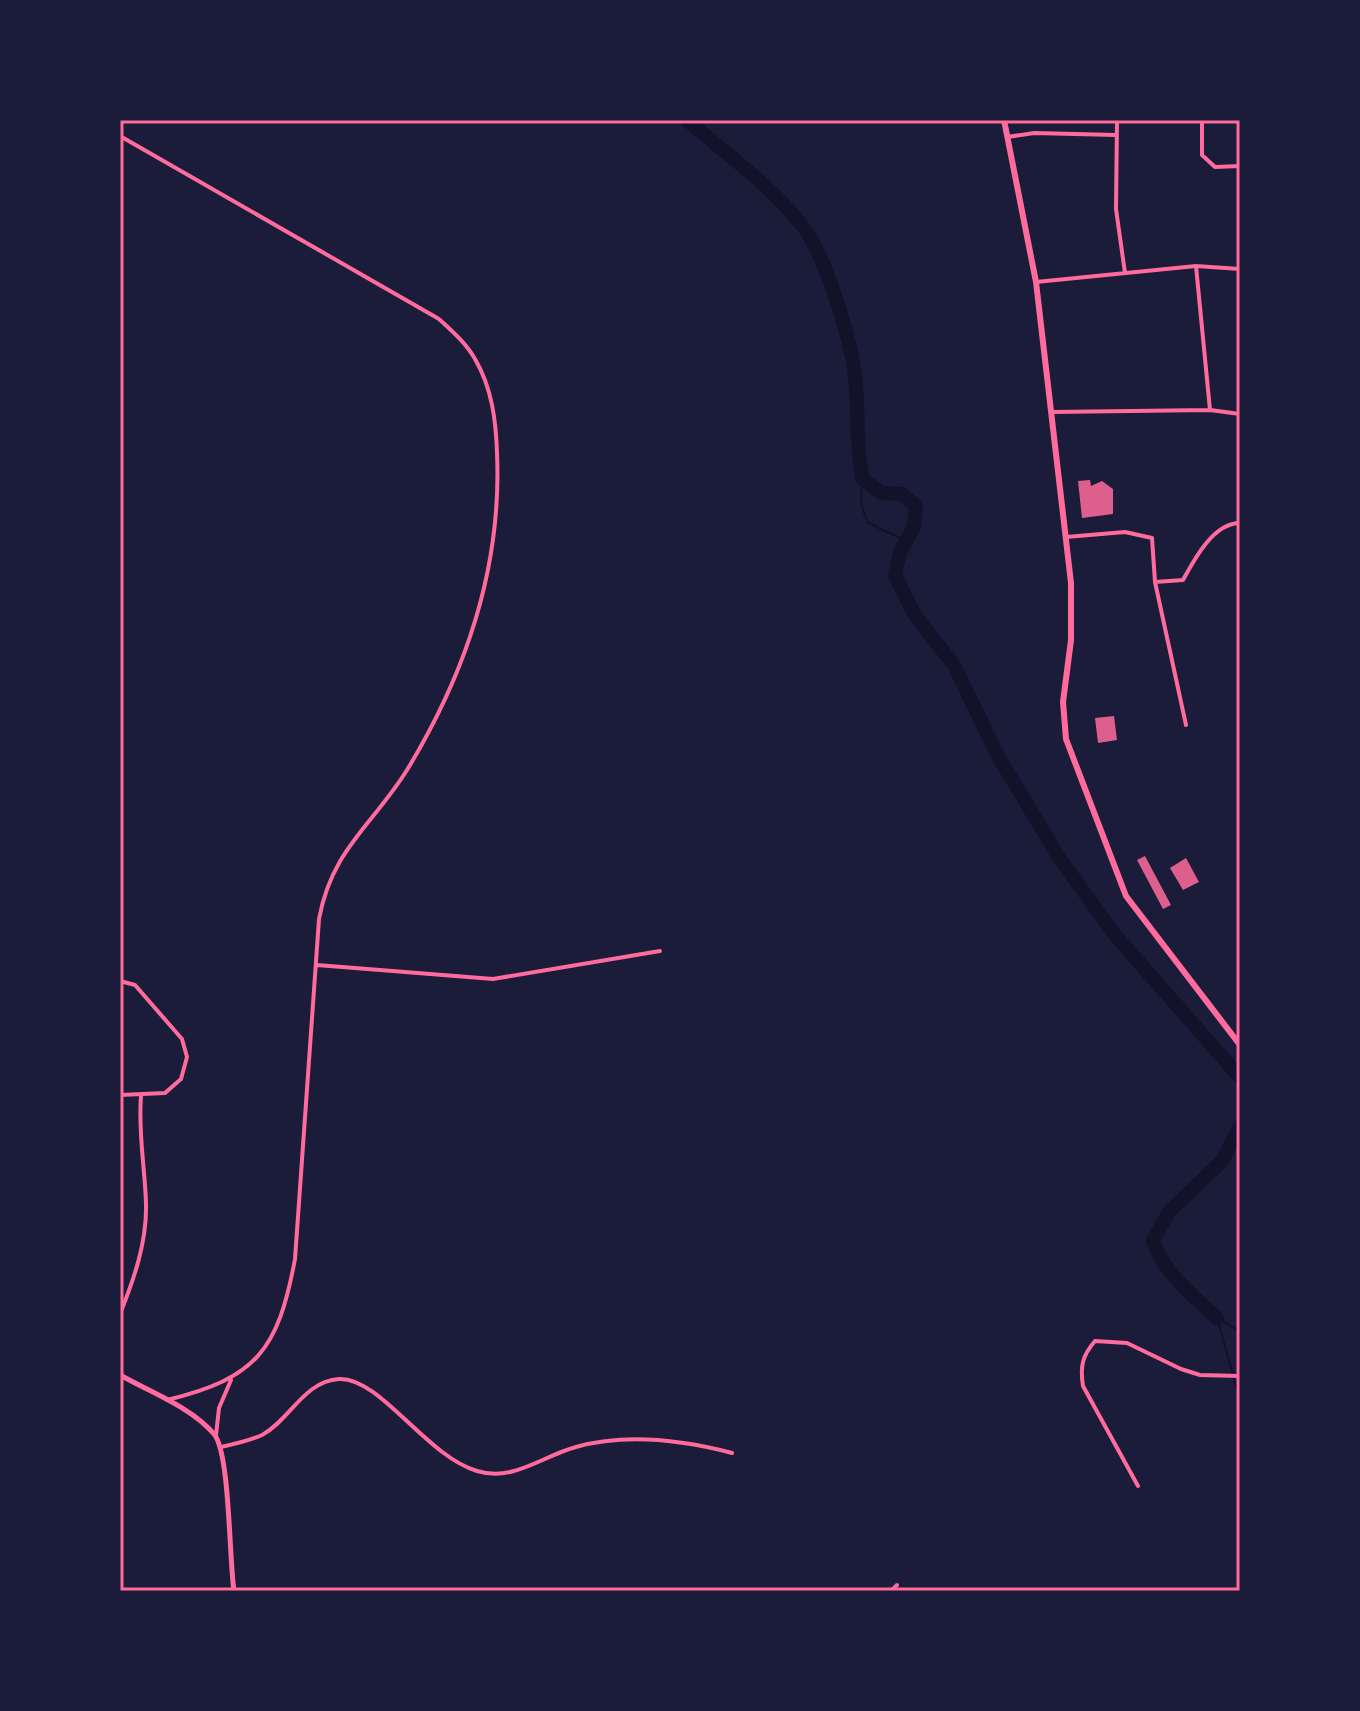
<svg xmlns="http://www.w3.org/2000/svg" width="1360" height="1711" font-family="'Sofia Sans Condensed',sans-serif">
	<rect width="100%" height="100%" fill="#1b1b3a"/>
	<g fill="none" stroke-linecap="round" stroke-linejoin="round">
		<!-- stream -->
		<path stroke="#12122b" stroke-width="2" d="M122,121V120
			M862,478L861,503L867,522L906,541
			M1217,1318L1240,1400
			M1218,1318L1240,1332"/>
		<!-- river -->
		<path stroke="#12122b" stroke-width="14" d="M687,120C726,154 769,184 801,224C824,252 846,326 853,362C860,398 855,440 862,478L881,493L902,494L916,506L914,527L900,552L895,575L914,614L954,665L998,756L1060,859L1115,935L1240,1077
			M1217,1318C1194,1297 1161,1270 1153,1240L1169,1212L1222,1161L1240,1126"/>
	</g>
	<!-- building -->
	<path fill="#dd5f8e" d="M1090,480L1091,486L1102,481L1113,489V514L1082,518L1078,481Z
		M1114,716L1117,740L1098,743L1095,718Z
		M1145,856L1171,905L1163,909L1137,860Z
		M1186,858L1199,882L1183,890L1170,868Z"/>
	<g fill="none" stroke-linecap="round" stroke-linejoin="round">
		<!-- minor -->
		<path stroke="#ff6b9d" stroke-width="4" d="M1117,120L1116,209L1125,273
			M1202,120V155L1215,167L1240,166
			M120,136L439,319C452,331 466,343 475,359C492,388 496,421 497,453C502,567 466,673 407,770C372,826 332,849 319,919L295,1259C278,1350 257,1378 167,1400
			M1007,137L1034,133L1116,135
			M1196,266L1210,410
			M1036,282L1196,266L1240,269
			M1052,412L1210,410L1240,414
			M1066,537L1125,532L1152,538L1155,582L1186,725
			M1155,582L1183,580C1194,560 1213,523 1240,523
			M317,965L493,979L660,951
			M120,981L135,985L182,1039L187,1057L181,1079L165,1093L120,1095
			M120,1314C134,1279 147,1242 146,1204C145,1167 138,1134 141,1096
			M216,1435L219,1408L231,1380
			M221,1447C235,1444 249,1441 262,1435C290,1420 304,1381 339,1379C380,1377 426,1456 477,1471C514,1482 542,1456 576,1447C626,1433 682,1440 732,1453
			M1138,1486L1083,1386C1080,1367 1082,1356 1095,1341L1127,1343L1181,1369L1200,1375L1240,1376
			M891,1591L897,1585"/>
		<!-- tertiary -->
		<path stroke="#ff6b9d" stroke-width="5" d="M120,1375C150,1392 191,1407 214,1434C230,1453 229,1558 234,1591"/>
		<!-- primary -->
		<path stroke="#ff6b9d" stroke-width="6" d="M1004,120L1036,282L1071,583V640L1063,702L1066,739L1126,896L1240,1045"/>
	</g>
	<!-- border -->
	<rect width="1360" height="1711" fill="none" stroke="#1b1b3a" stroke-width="244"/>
	<rect x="122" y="122" width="1116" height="1467" fill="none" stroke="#ff6b9d" stroke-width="3"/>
</svg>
